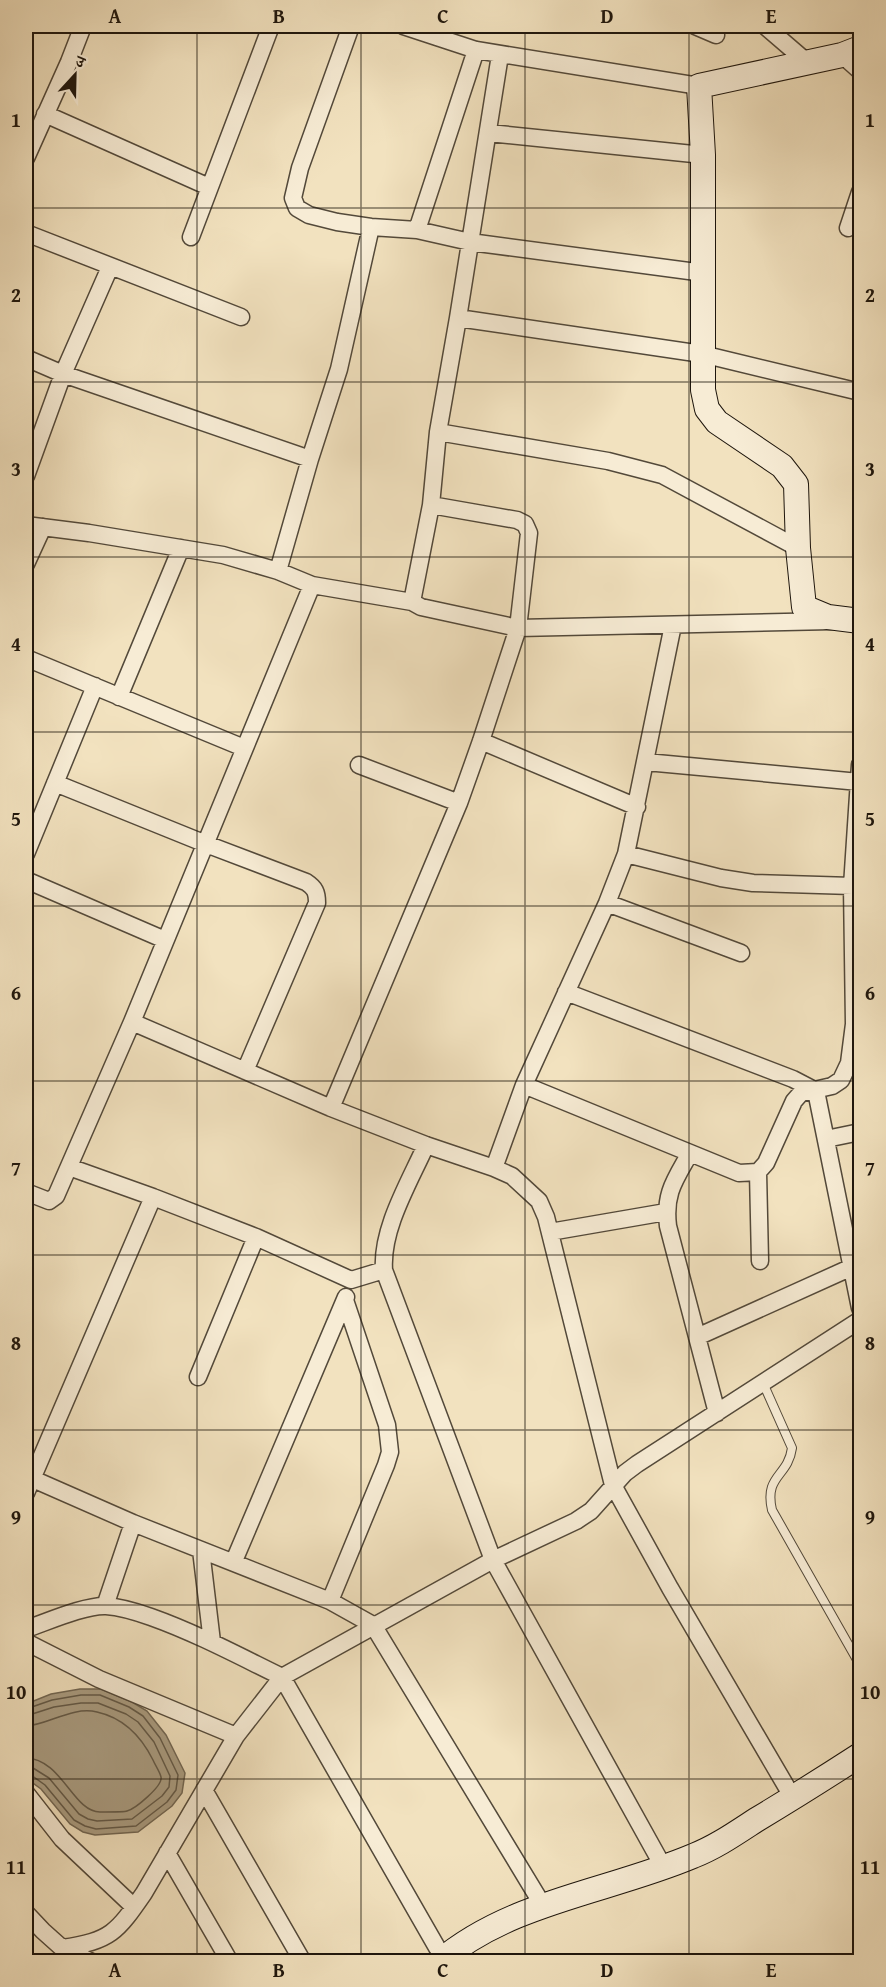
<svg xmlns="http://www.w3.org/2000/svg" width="886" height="1987" font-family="'Gentium Book Plus','Noto Serif Devanagari',serif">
	<rect width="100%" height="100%" fill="#f2e2bf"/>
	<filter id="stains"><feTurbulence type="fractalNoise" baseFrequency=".00333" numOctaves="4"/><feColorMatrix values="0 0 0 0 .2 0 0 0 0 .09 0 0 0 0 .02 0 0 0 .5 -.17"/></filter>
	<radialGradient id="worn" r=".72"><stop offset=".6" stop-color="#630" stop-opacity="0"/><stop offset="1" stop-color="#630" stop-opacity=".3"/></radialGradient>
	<!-- water -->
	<path fill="#aa9d82" stroke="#726753" stroke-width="1.5" d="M80,1689H101L132,1702L147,1711L166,1735L185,1773L182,1793L172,1806L138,1832L95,1835L83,1832L70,1824L41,1789L26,1778V1704L51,1694Z"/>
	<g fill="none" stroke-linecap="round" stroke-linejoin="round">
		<!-- shore -->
		<path stroke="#645a48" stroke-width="1.5" d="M26,1709L52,1700L81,1695H100L129,1707L143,1716L160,1738L178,1775L176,1790L167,1802L136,1826L96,1829L85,1826L74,1820L45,1785L31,1775L26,1774
			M26,1716L54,1707L81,1703H98L126,1714L138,1722L154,1742L170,1776L169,1787L162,1796L132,1819L97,1821L88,1819L79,1814L49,1778L33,1768L26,1767
			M26,1726C48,1725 72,1706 97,1712C124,1718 141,1736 153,1760C155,1765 160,1772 161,1777C163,1786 135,1809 127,1811C125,1812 103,1812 100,1812C73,1812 62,1759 26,1758"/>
		<defs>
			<path id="lane" d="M763,1383L792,1448C788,1477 764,1475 772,1510L860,1665"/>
			<path id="street" d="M351,26L300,168L293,198L297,208L309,215L337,222L371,227L417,230L470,242L704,273
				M403,26L476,50L699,86
				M695,26L716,35
				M765,26L808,63
				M842,55L860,71
				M45,114L209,187
				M489,133L703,155
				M26,158L69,62L83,26
				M848,228L860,192
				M417,230L476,50
				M26,233L241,317
				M191,237L271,26
				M458,318L702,354L860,392
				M26,358L63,374L310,459
				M438,432L608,461L662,475L798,548
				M26,476L63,374L110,267
				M26,525L89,533L223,555L278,571L312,585L412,602L421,607L518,628L831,621
				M26,564L43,527
				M278,571L310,459L339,369L371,227
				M412,602L431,505L438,432L458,318L500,55
				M26,658L244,748
				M119,697L181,548
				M481,741L637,807
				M646,762L859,782
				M359,765L459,803
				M55,783L206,844L306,882C315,888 317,892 317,903L245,1071
				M26,854L95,686
				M626,854L721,878L753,883L852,886
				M26,880L165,940
				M607,903L741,953
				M566,992L793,1079L816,1091L860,1308
				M132,1022L331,1108L426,1145L494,1168L512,1176L539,1201L546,1217L613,1485L670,1588L793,1798
				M524,1085L739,1173L758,1172L766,1163L794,1101L801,1093L832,1086L841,1080L849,1063L854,1024L852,886L860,765
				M331,1108L459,803L481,741L518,628L529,533L525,524L517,520L431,505
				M826,1139L860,1132
				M426,1145C409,1183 381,1229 384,1270L493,1560L664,1868
				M690,1153C675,1180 664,1193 668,1226L717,1413
				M69,1167L153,1197L256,1237L351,1280L384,1270
				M494,1168L524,1085L607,903L626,854L673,625
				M758,1172L760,1261
				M26,1192L49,1201L56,1196L132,1022L312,585
				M550,1232L666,1212
				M697,1337L852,1267
				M198,1377L256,1237
				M26,1476L133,1523L330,1601L373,1625L542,1904
				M26,1493L153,1197
				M201,1550L212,1642
				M234,1561L346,1297
				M330,1601L386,1465L390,1452L387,1425L345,1300
				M105,1606L133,1523
				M26,1629C47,1622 85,1605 106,1606C121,1607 137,1612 151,1617C196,1633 239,1656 282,1677L493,1560L576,1521L591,1511L625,1473L637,1464L860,1320
				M26,1642L99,1679L236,1736
				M204,1790L303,1962
				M26,1793L62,1839L134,1907
				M167,1853L230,1962
				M26,1913L43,1931L62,1948L92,1962
				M62,1948C111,1941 117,1932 144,1893L236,1736L282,1677L443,1958L447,1962"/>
			<path id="secondary" d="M860,48L842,55L699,86L703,155V390L707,409L717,422L782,466L796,484L798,548L804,607L828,617L860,621
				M439,1962C511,1901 608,1892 693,1856C716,1847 736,1833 756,1820C791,1799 826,1777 860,1755"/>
		</defs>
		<!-- lane casing -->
		<use href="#lane" stroke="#53493a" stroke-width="10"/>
		<!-- street casing -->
		<use href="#street" stroke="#53493a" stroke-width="19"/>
		<!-- secondary casing -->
		<use href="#secondary" stroke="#1e160d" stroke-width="26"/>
		<!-- lane -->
		<use href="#lane" stroke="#f7ecd5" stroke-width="8"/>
		<!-- street -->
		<use href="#street" stroke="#f7ecd5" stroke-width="16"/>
		<!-- secondary -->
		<use href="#secondary" stroke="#f7ecd5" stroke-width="24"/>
	</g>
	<!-- grid -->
	<path fill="none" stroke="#1e160d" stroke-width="1.5" stroke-opacity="0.55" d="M197,26V1962M361,26V1962M525,26V1962M689,26V1962M26,208H860M26,382H860M26,557H860M26,732H860M26,906H860M26,1081H860M26,1255H860M26,1430H860M26,1605H860M26,1779H860"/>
	<!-- margin -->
	<rect width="886" height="1987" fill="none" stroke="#f2e2bf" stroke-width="66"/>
	<!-- north arrow -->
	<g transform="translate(75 75) rotate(22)" stroke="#f7ecd5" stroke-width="4.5" paint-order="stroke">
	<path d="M0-4.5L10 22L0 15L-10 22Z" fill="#1e160d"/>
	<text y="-9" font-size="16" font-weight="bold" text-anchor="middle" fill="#1e160d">उ</text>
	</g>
	<rect x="33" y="33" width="820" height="1921" fill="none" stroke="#1e160d" stroke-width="2"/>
	<g font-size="20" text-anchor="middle" font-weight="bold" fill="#1e160d">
		<text x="115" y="23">A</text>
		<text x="279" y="23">B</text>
		<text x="443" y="23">C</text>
		<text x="607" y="23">D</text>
		<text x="771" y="23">E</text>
		<text x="16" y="127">1</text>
		<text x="870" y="127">1</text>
		<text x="16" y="302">2</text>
		<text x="870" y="302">2</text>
		<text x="16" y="476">3</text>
		<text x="870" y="476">3</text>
		<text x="16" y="651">4</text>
		<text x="870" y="651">4</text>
		<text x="16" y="826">5</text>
		<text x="870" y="826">5</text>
		<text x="16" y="1000">6</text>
		<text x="870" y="1000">6</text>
		<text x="16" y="1175">7</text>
		<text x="870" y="1175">7</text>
		<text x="16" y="1350">8</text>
		<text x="870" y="1350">8</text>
		<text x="16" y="1524">9</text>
		<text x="870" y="1524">9</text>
		<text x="16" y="1699">10</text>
		<text x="870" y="1699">10</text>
		<text x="16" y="1874">11</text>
		<text x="870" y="1874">11</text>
		<text x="115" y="1977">A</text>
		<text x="279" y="1977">B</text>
		<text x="443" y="1977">C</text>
		<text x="607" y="1977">D</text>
		<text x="771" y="1977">E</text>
	</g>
	<rect width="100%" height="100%" filter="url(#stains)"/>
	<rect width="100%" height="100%" fill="url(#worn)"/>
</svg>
